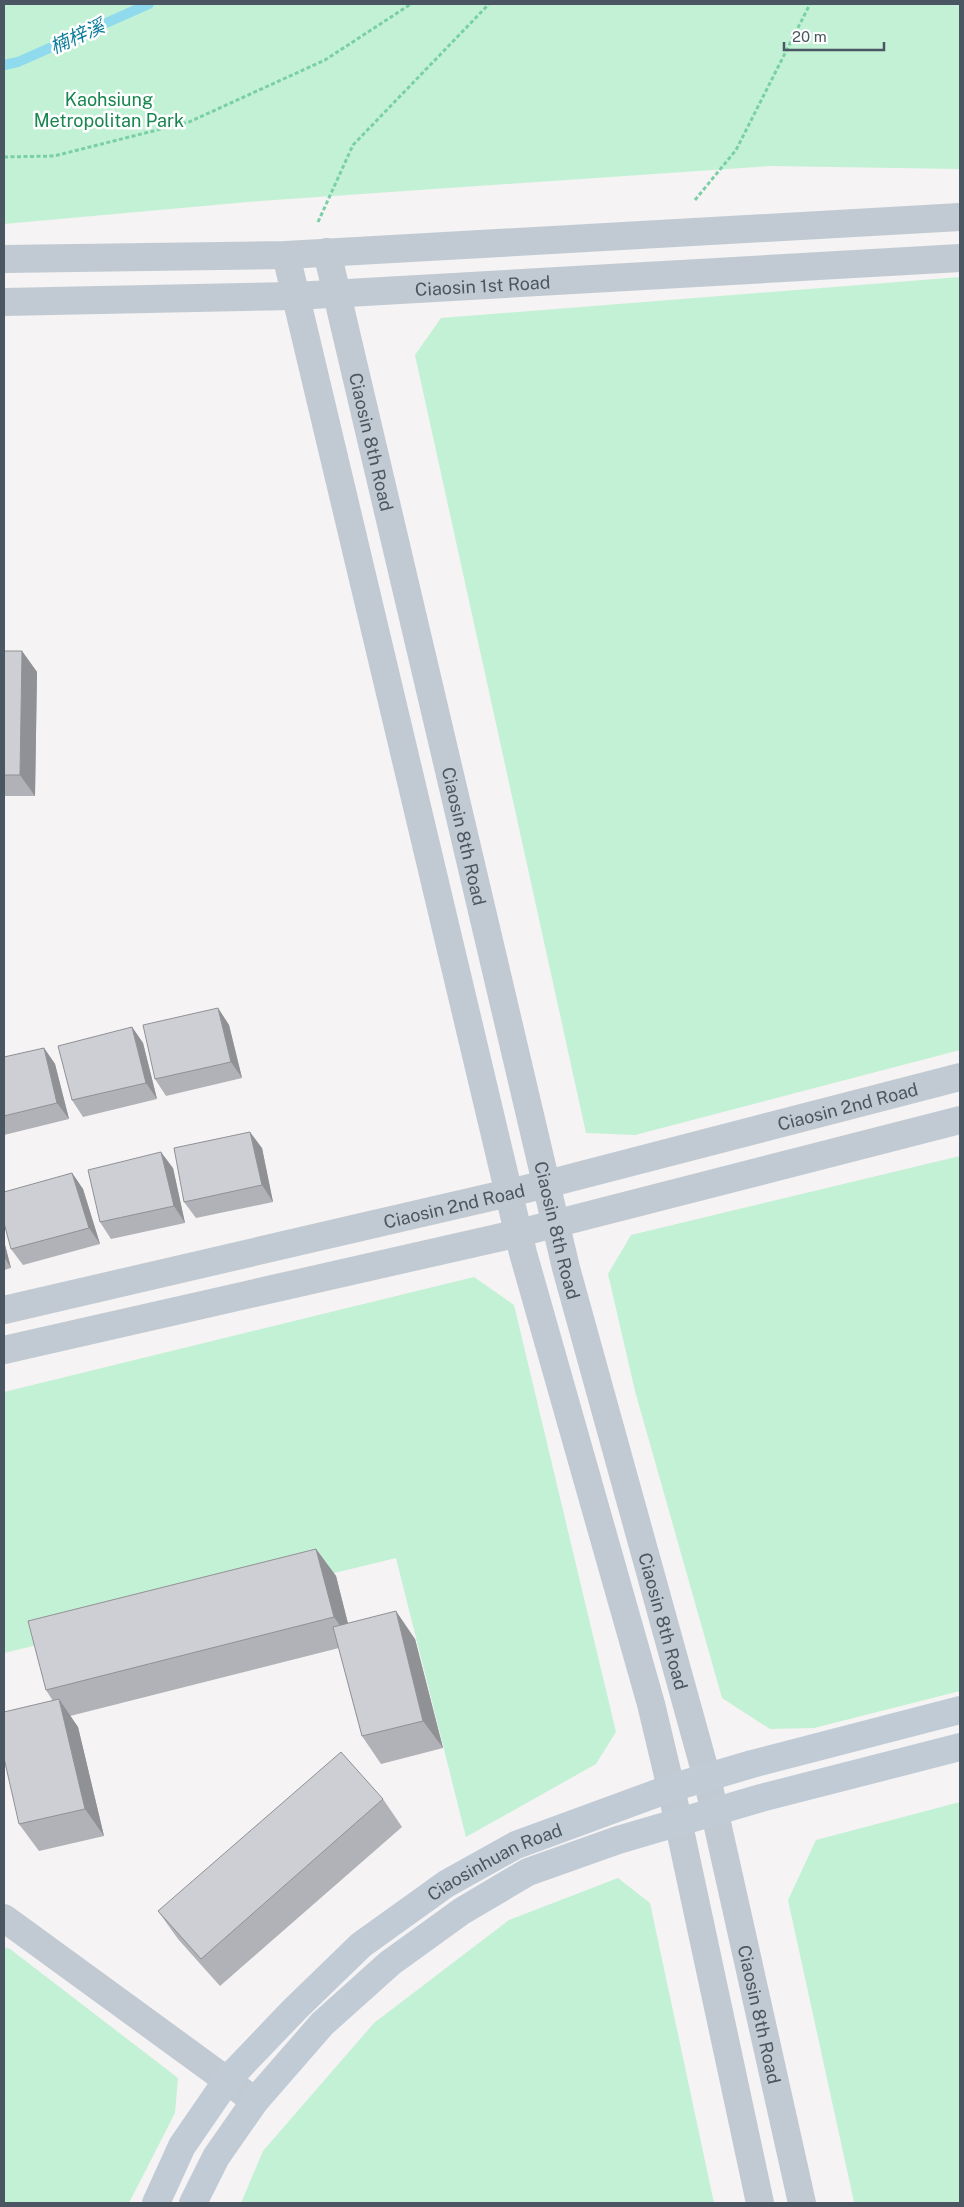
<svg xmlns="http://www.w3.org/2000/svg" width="964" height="2207" font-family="'Public Sans','Noto Sans TC',sans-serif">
	<rect width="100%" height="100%" fill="#f5f3f3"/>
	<!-- green -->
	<path fill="#c3f1d5" d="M4,4H960V169L770,166L260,201L4,224Z
		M960,277V1050L635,1135L586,1133L415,355L441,318Z
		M960,1156V1691L814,1728L770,1729L722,1698L635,1391L608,1274L631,1235Z
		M474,1277L514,1305L616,1732L596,1764L466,1837L396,1558L4,1653V1392Z
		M960,1802V2203H857L854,2202L788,1900L816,1840Z
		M618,1878L650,1903L714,2203H241L263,2151L374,2023L509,1920Z
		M4,1947L10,1949L178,2078L175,2113L129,2203H4Z"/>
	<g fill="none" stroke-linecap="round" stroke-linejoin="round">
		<!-- stream -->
		<path stroke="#90daee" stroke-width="10" d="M4,65L18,62L149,4"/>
		<!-- path -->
		<path stroke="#7ad0a6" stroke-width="3" stroke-dasharray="4 2.5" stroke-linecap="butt" d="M4,157L54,156L189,122L325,60L411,4
			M695,200L736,150L810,4
			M318,222L353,145L489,4"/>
		<!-- street -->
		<g stroke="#c1cad2" stroke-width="28">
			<path id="s1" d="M327,252L566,1268L707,1778L802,2203"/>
			<path d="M286,255L523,1253L651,1704L671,1788L760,2203"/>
			<path d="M4,259L286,255L960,217"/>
			<path id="s2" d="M4,302L295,296L960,258"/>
			<path id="s3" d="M4,1310L547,1184L960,1077"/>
			<path d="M4,1350L519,1233L960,1120"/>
			<path d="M4,1918L255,2101"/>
		</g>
		<!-- secondary -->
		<g stroke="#c1cbd6" stroke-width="28">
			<path id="s4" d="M156,2203L182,2146L228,2079L295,2009L361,1945L446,1884L516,1845L671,1788L752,1764L960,1710"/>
			<path d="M193,2203L216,2157L255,2101L322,2024L390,1963L462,1911L528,1872L618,1840L761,1798L960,1747"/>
		</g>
	</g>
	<!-- wall -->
	<path fill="#b0b2b7" d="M4,651H22L37,672L35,796H4Z
		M218,1008L229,1025L242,1078L166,1096L155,1079Z
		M132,1027L143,1043L157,1099L83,1117L72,1100Z
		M44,1048L55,1064L69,1119L4,1135V1057Z
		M262,1148L273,1202L196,1218L184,1202Z
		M173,1168L185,1223L111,1239L100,1222Z
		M72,1173L83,1189L100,1244L23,1265L11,1249Z
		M4,1241L11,1268L4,1270Z
		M316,1549L336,1576L348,1623L415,1639L443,1748L381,1764L362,1736L339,1648L70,1716L78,1727L104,1836L39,1851L19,1824L53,1701L46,1690Z
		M383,1799L402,1827L220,1986L178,1939L158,1911Z"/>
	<!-- shaded-wall -->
	<path fill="#909195" d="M22,651L37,672L35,796L20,775Z
		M218,1008L229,1025L242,1078L231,1062Z
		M132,1027L143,1043L157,1099L146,1083Z
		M44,1048L55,1064L69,1119L57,1103Z
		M250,1132L262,1148L273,1202L262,1185Z
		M161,1152L173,1168L185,1223L174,1206Z
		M72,1173L83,1189L100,1244L89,1228Z
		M4,1241L11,1268L4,1257Z
		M316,1549L336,1576L353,1644L334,1617Z
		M396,1611L415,1639L443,1748L423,1721Z
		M59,1699L78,1727L104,1836L85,1809Z"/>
	<!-- building -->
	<path fill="#cdcfd5" stroke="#909195" d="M4,651H22L20,775H4Z
		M218,1008L231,1062L155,1079L143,1025Z
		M132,1027L146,1083L72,1100L58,1046Z
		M44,1048L57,1103L4,1116V1057Z
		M250,1132L262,1185L184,1202L174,1148Z
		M161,1152L174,1206L100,1222L88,1170Z
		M72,1173L89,1228L11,1249L4,1223V1192Z
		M316,1549L334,1617L46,1690L28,1621Z
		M396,1611L423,1721L362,1736L333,1627Z
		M59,1699L85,1809L19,1824L4,1758V1712Z
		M341,1752L383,1799L201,1959L158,1911Z"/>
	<g text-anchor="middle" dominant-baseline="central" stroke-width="5" stroke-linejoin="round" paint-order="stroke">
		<!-- park labels -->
		<g font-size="18" fill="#17864f" stroke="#fff">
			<text x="109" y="99">Kaohsiung<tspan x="109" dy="21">Metropolitan Park</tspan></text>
		</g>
		<!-- street labels -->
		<g font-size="18" fill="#4a5661" stroke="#fff">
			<text stroke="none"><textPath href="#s2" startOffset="479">Ciaosin 1st Road</textPath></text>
			<text stroke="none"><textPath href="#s1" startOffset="195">Ciaosin 8th Road</textPath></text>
			<text stroke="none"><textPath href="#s1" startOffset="600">Ciaosin 8th Road</textPath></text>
			<text stroke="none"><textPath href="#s3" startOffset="868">Ciaosin 2nd Road</textPath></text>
			<text stroke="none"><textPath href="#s3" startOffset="462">Ciaosin 2nd Road</textPath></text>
			<text stroke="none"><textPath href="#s1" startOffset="1005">Ciaosin 8th Road</textPath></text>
			<text stroke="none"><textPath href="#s1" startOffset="1410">Ciaosin 8th Road</textPath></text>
			<text stroke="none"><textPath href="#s4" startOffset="491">Ciaosinhuan Road</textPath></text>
			<text stroke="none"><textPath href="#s1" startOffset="1815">Ciaosin 8th Road</textPath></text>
		</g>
		<!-- water labels -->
		<g font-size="19" font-style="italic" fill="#0c7c9b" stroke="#fff">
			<text transform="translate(77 36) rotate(-24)">楠梓溪</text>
		</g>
	</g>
	<!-- border -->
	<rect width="964" height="2207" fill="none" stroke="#4a5661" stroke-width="10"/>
	<!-- scale -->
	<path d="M784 42v8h100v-8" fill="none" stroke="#4a5661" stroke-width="2.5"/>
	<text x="792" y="42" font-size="15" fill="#4a5661" stroke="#ffffff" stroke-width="4" paint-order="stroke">20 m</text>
</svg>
